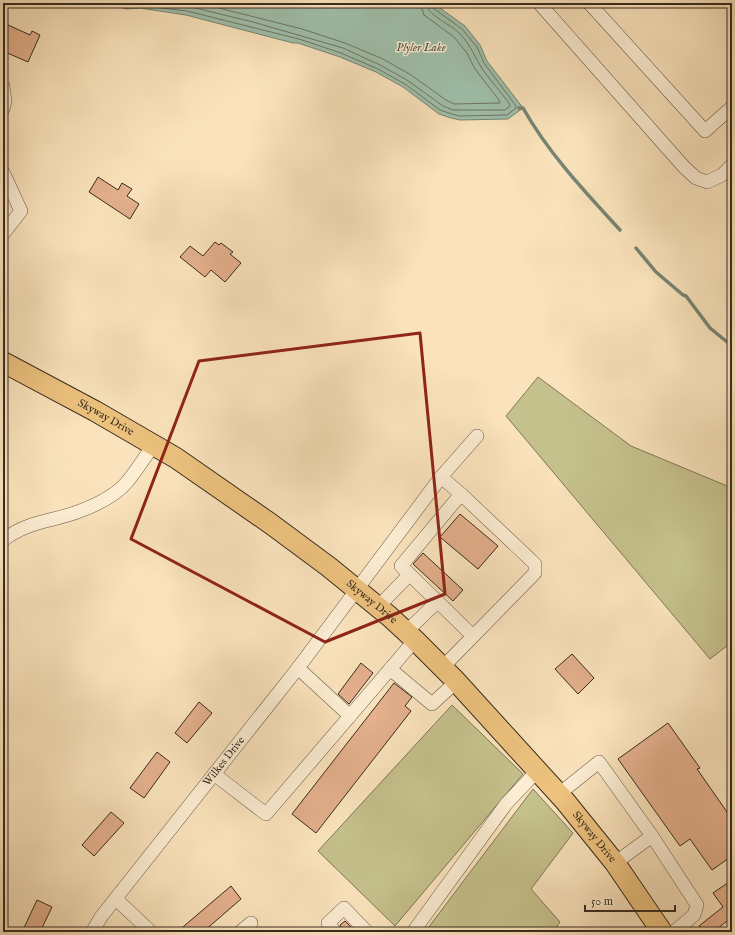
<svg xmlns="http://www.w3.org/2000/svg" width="735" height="935" font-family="'IM FELL English',serif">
	<rect width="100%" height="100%" fill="#fae3bc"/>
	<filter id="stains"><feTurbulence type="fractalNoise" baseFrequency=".005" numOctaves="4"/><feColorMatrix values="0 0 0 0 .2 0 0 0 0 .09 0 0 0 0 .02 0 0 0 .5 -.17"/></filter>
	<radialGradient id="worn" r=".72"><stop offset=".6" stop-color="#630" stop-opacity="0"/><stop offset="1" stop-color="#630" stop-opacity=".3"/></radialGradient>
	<!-- green -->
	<path fill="#c5c18c" stroke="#7e7656" d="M538,377L631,446L732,488V642L710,659L506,416Z
		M452,705L523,774L395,926L318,851Z
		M533,789L573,833L531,889L560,922L553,932H425Z"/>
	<!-- water -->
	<path fill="#9fbfab" stroke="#768473" d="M106,3H433L465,26L480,45L487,61L523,108L508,119L460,120L451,118L439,114L403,87L376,72L340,57L298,43H293L186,15L140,8L126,9Z"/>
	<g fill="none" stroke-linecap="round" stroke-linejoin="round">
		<!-- shore -->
		<path stroke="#6c7565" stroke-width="1" d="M119,3L187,11L299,39L341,53L378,69L405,84L440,110L452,114L460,116L507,115L516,108V106L484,63L477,47L462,29L433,8L431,3
			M160,3L187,6L253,22L343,48L380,65L407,80L443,106L453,110H505L509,107L510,105C501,91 488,79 480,65C473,53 468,41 457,31C449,24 427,15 426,3
			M199,3L302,29L345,43L383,59L411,75L446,100L454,104L500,103L499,100L475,69L467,53L454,37L424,15L420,3"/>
		<!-- stream -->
		<path stroke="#768473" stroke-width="3.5" d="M519,108H523C549,154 585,192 620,230
			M636,248L656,272L683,295L686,296L710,328L732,346"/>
	</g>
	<!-- building -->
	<path fill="#e4b08d" stroke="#382b1f" d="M6,24L30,35L32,31L40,35L28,62L3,51V32Z
		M98,177L118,190L122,183L132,189L127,196L139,204L130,219L89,192Z
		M215,242L219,245L221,243L233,252L230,254L241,263L225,282L211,270L205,277L180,257L190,246L203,256Z
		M460,514L498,546L478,569L440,537Z
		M423,553L463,590L453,601L413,564Z
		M572,654L594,678L578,694L555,669Z
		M361,663L373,673L349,704L338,694Z
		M394,683L412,697L405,706L411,711L316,833L292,814Z
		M199,702L212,713L187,743L175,733Z
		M668,723L700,768L697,769L732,819V856L712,870L690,839L680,846L618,759Z
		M157,752L170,762L144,798L130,788Z
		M111,812L124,823L94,856L82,845Z
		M732,880V919L731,918L713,932H703L699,926L723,907L713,893Z
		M231,886L241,899L203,932H177Z
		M37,900L52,907L40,932H22Z
		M345,921L356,932H343L340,925Z"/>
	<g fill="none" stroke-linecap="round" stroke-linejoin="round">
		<defs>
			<g id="minor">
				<path d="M539,3L684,167L696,178L707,182L722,175L732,165"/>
				<path d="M589,3L705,131L732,107"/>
				<path d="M3,86L5,101L3,109"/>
				<path d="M3,172L21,211L3,234"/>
				<path d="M441,477L461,494"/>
				<path d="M3,540C30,520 52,522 80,511C96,505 116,495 127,482C137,470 145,457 154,444"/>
				<path d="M378,607L409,575"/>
				<path d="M406,632L437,602"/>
				<path d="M443,667L533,575L535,573V564L461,494L401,566L473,636"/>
				<path d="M298,668L350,716"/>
				<path d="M390,669L432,704L456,682"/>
				<path d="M214,774L266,814L415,640"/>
				<path d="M559,794L599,762L652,836L697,905L694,915L674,932"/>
				<path d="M615,863L652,836"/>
				<path d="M116,899L151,932"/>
				<path id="s1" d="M92,932L101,917L298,668L441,477L477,436"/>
				<path d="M240,932L251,923"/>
				<path d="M335,932L328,923L344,908L367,932"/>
				<path d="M413,932L506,804L538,770"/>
			</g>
			<g id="highway">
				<path id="s2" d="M3,362L95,411L176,458L271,524L329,567L389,616L415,640L454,679L565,801L615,863L662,932"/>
			</g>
		</defs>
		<!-- minor casing -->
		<use href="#minor" stroke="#685946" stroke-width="14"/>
		<!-- highway casing -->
		<use href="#highway" stroke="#382b1f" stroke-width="22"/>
		<!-- minor -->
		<use href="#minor" stroke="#fcedd3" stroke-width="13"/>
		<!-- highway -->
		<use href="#highway" stroke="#edc27e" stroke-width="20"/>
	</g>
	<!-- marked area -->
	<path fill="none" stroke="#8f2418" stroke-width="3" stroke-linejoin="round" d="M420,333L445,594L325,642L131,539L199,361Z"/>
	<g text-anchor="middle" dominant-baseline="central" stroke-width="3" stroke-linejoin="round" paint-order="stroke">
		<!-- street labels -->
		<g font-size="11" fill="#382b1f" stroke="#fcedd3">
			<text stroke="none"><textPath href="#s2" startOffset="117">Skyway Drive</textPath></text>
			<text stroke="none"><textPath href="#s2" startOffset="441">Skyway Drive</textPath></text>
			<text stroke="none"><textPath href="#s1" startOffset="216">Wilkes Drive</textPath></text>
			<text stroke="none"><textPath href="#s2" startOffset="765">Skyway Drive</textPath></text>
		</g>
		<!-- water labels -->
		<g font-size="12" font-style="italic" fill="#525042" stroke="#fcedd3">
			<text x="421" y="47">Plyler Lake</text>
		</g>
	</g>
	<!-- margin -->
	<rect width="735" height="935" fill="none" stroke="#fae3bc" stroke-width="16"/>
	<rect x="4" y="4" width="727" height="927" fill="none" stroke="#382b1f" stroke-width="2"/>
	<rect x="8" y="8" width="719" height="919" fill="none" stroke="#382b1f"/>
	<!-- scale -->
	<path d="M585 905v6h90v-6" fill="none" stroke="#382b1f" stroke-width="2"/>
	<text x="591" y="905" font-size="12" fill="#382b1f" stroke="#fcedd3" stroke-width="3" paint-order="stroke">50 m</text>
	<rect width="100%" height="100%" filter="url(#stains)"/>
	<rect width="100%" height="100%" fill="url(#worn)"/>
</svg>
